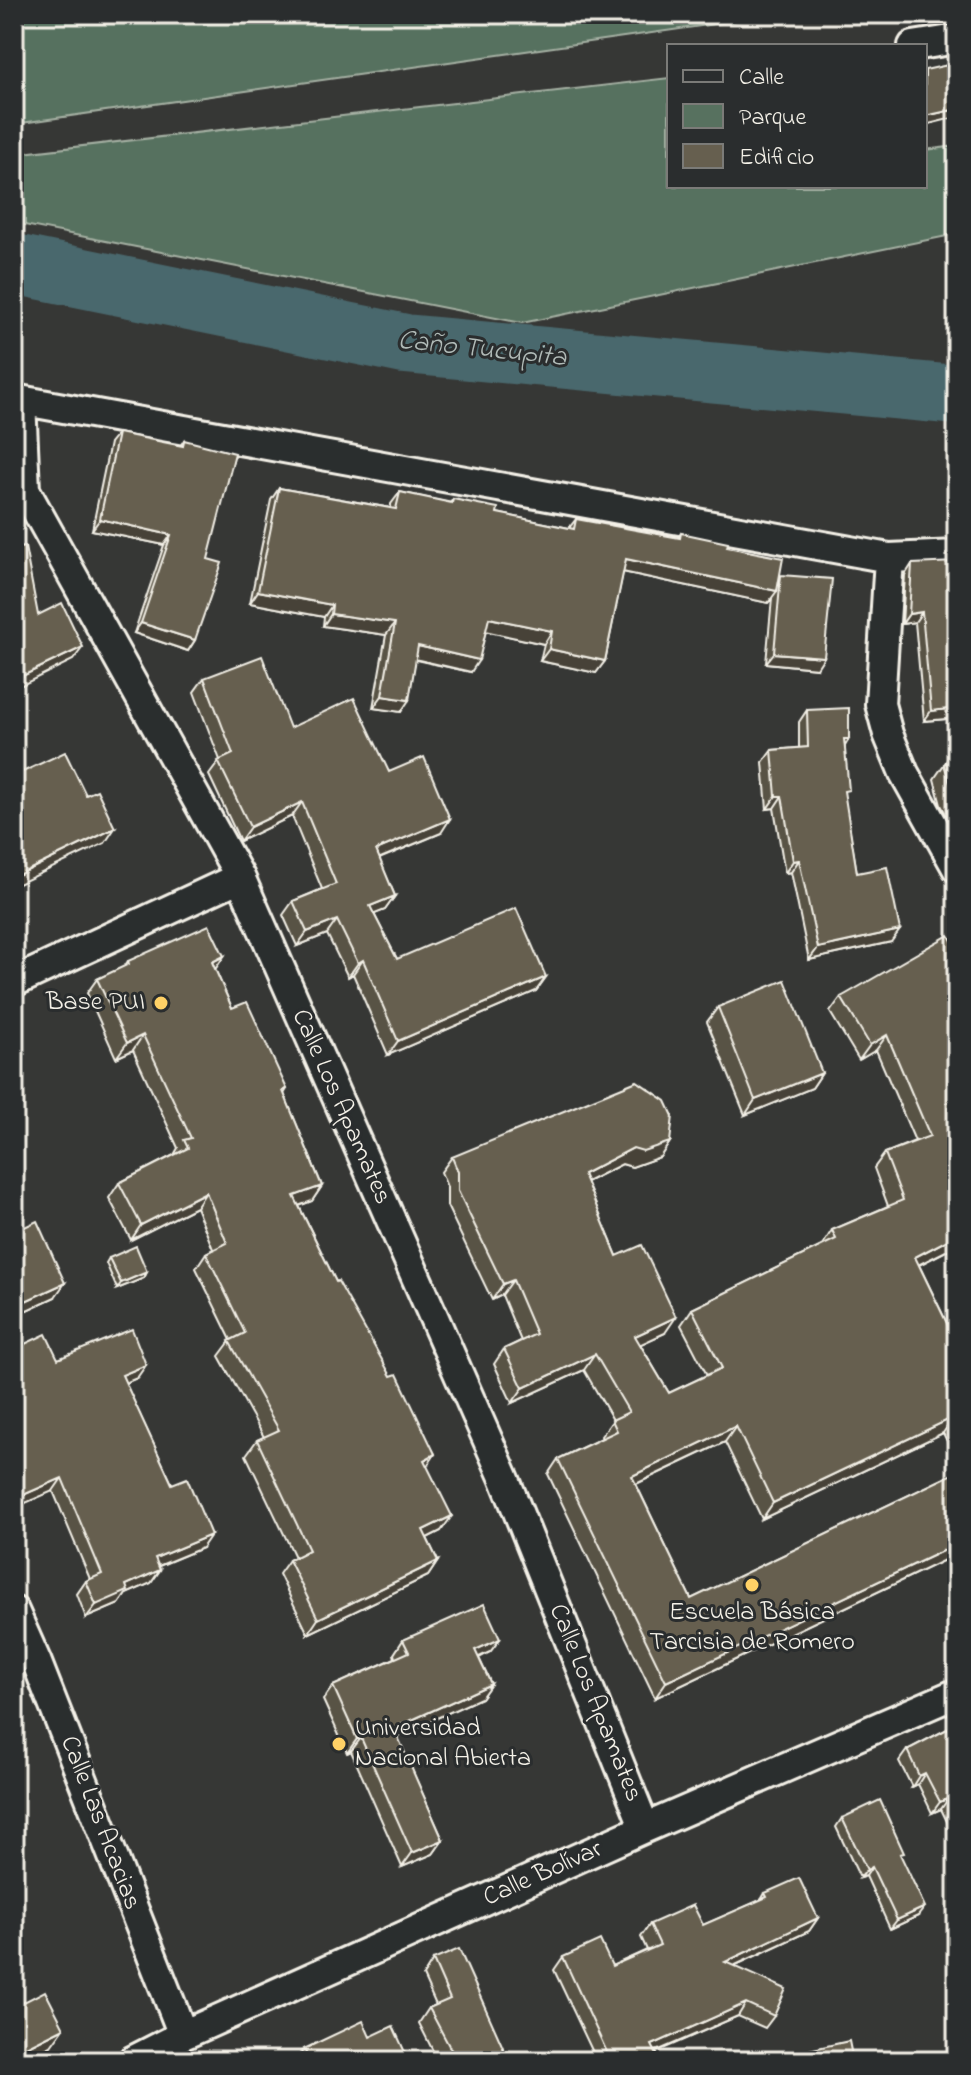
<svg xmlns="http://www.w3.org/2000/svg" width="971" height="2075" font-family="'Indie Flower',sans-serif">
	<rect width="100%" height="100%" fill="#363735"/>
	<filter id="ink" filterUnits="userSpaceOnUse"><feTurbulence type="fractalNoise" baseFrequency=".0125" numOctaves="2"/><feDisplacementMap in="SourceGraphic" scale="16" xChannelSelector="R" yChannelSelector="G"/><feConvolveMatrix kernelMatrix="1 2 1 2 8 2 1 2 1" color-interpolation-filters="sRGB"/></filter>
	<g filter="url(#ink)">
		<!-- green -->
		<path fill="#57715f" stroke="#a6b1a4" stroke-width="2" d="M14,14H785L14,124Z
			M669,78V186H925V150L957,146V234L522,323L14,223V154Z"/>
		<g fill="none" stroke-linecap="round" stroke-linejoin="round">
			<!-- river -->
			<path stroke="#4a686d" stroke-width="60" d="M14,264L405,344L957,395"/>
			<defs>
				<path id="minor" d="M913,46L957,39
					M14,399L889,558L957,555
					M21,401L25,490L240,877L504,1477L645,1828
					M889,558L880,704L888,734L904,773L957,868
					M14,982L240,877
					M14,1611L37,1663L183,2035
					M132,2061L183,2035L645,1828L957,1693"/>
			</defs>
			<!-- minor casing -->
			<use href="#minor" stroke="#f4f1e8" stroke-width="34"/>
			<!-- minor -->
			<use href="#minor" stroke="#2a2d2e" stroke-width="28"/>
		</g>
		<!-- wall -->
		<path fill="#585244" stroke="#f4f1e8" stroke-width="2" d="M118,433L180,446L184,440L208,559L195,640L188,651L134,633L164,545L92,530L110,443Z
			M279,488L391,508V504L400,492L450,503L453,499L497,513L569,528L576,519L678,538L681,533L727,547L780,576L817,668L766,663L772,598L768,603L623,572L605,661L596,673L540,661L544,644L486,631L471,672L416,660L401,712L373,708L386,635L323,626L324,617L250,603L271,500Z
			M912,564L957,566V718L924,721L915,622L902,624L905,575Z
			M204,678L290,728L389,772L441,833L379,859L395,896L385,910L374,914L397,959L546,977L536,991L388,1055L353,974L348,977L327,934L297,946L283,915L293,901L322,889L292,816L240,841L209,775L220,760L194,692Z
			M807,710L849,739L845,746L844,796L857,873L891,942L809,960L791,872L785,873L774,808L767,809L763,762L772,750L799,748V722Z
			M957,749V833L941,805L934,779L954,750Z
			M957,950V1257L952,1248L919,1265L957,1344V1461L943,1433L762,1519L725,1442L636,1484L691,1599L957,1472V1562L953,1556L655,1698L548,1474L558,1459L602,1438L601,1436L613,1420L584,1370L512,1403L494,1364L504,1349L521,1341L502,1295L492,1300L447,1206V1187L441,1172L452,1157L670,1142L660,1157L632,1167L622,1164L586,1182L617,1256L665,1333L640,1344L669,1393L707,1375L681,1325L692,1309L822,1246L832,1230L888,1206L874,1168L885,1153L915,1141L876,1050L859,1060L830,1012L841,997Z
			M224,956L215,969L232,1008L287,1089L284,1094L322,1186L312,1201L299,1206L336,1282L435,1454L427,1466L441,1531L427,1538L438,1561L428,1576L308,1634L279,1574L289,1560L295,1557L246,1455L257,1440L264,1437L219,1356L231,1340L196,1268L206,1253L213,1249L196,1207L131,1240L109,1198L119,1183L174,1155L178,1148L133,1050L116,1058L87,993L97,979L124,967L128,961Z
			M718,1007L822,1073L812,1088L745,1115L707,1022Z
			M14,1232L55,1297L14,1316Z
			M109,1258L147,1272L144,1278L117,1289L106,1263Z
			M58,1359L137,1378L125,1383L202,1548L159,1566L160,1570L151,1583L126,1594L119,1604L86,1618L77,1594L86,1581L90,1579L53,1491Z
			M500,1639L490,1652L479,1658L491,1684L481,1698L397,1736L443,1840L433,1854L402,1867L351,1751L347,1753L323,1700L333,1686L395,1658L394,1654L403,1640Z
			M957,1724V1842L941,1809L932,1813L918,1784L912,1787L899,1761L907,1750Z
			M842,1818L918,1916L890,1929L866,1876L860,1878L836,1827Z
			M765,1893L818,1918L809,1931L734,1966L774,2016L765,2028L738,2016L656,2052L660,2061H597L554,1970L563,1957L612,1966L647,1950L641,1937L650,1924L703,1925L761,1900Z
			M433,1960L509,2061H438L419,2023L429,2008L436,2005L423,1976Z
			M370,2037L409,2061H296L304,2049Z"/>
		<!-- shaded-wall -->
		<path fill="#474237" stroke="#f4f1e8" stroke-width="2" d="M957,109V117L925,125V116Z
			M100,519L171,535L164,545L92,530Z
			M626,559L777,591L768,603L618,571Z
			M258,591L332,605L324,617L250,603Z
			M922,612L915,622L902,624L909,614Z
			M331,614L395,623L386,635L323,626Z
			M489,618L552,631L544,644L480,630Z
			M141,623L195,640L188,651L134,633Z
			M418,646L479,660L471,672L410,658Z
			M83,647L73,660L14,689V680Z
			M549,649L605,661L596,673L540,661Z
			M774,653L824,657L817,668L766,663Z
			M382,696L409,700L401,712L373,708Z
			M957,708V718L924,721L931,711Z
			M776,796H782L774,808L767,809Z
			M302,802L292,816L240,841L250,827Z
			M450,819L441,833L366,864L376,850Z
			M115,828L105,843L14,886V877Z
			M799,860L791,872L785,873L793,861Z
			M395,896L385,910L360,920L370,906Z
			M337,920L327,934L297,946L307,932Z
			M900,930L891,942L809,960L818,948Z
			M224,956L214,971L212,962Z
			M363,960L353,974L348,977L358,963Z
			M546,977L536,991L388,1055L398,1041Z
			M143,1035L133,1050L116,1058L127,1043Z
			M887,1035L876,1050L859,1060L870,1045Z
			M822,1073L812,1088L745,1115L755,1100Z
			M670,1142L660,1157L632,1167L622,1164L572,1189L583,1174L633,1148Z
			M322,1186L312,1201L284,1211L294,1196Z
			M206,1192L196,1207L131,1240L141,1225Z
			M957,1235V1240L952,1248L904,1272L915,1257Z
			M147,1272L144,1278L117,1289L121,1283Z
			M513,1280L502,1295L492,1300L503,1284Z
			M65,1283L55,1297L14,1316V1313L21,1303Z
			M676,1317L665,1333L624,1352L635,1336Z
			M595,1354L584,1370L512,1403L523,1388Z
			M146,1365L137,1378L113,1388L122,1375Z
			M954,1417L943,1433L762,1519L773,1503Z
			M736,1426L725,1442L621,1491L632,1476Z
			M435,1454L425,1469L424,1460Z
			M62,1478L53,1491L14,1508V1499Z
			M452,1516L441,1531L413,1545L423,1530Z
			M211,1535L202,1548L146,1571L155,1558Z
			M957,1544V1550L953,1556L655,1698L666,1682Z
			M438,1561L428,1576L308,1634L318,1619Z
			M160,1570L151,1583L126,1594L119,1604L86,1618L96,1605L126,1585Z
			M500,1639L490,1652L466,1663L475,1650Z
			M491,1684L481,1698L384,1742L394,1728Z
			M361,1738L351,1751L347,1753L357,1739Z
			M925,1773L918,1784L912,1787L919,1776Z
			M949,1798L941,1809L932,1813L940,1802Z
			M443,1840L433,1854L402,1867L412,1853Z
			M872,1867L866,1876L860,1878L867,1870Z
			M925,1907L918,1916L890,1929L897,1920Z
			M818,1918L809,1931L716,1974L725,1962Z
			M746,2003L738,2016L643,2057L652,2045Z
			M64,2028L51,2046L22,2061H14V2053Z"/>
		<!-- building -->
		<path fill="#665f4f" stroke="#f4f1e8" stroke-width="2" d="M957,63V109L925,116V70Z
			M118,433L183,446L184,440L235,453L208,559L222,563L195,640L141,623L171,535L100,519Z
			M279,488L396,509L400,492L452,503L453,499L498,508L497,513L574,529L576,519L680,538L681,533L728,543L727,547L783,558L777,591L626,559L605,661L549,649L552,631L489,618L479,660L418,646L409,700L382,696L395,623L331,614L332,605L258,591Z
			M25,547L38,615L62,603L83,647L14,680V549Z
			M956,562L957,708L931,711L922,612L909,614L912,564Z
			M781,575L832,579L824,657L774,653Z
			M262,656L290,728L354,698L389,772L424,757L450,819L376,850L395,896L370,906L397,959L516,908L546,977L398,1041L363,960L358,963L337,920L307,932L293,901L336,884L302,802L250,827L218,761L233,754L204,678Z
			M849,708V739H844L849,790L844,791L857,873L887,867L900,930L818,948L799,860L793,861L782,796H776L772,750L808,747L807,710Z
			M65,752L86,795L97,790L115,828L14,877V776Z
			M957,760V798L952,790L944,764Z
			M209,925L224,956L212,962L232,1008L247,1002L287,1089L283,1091L322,1186L294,1196L336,1282L338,1281L391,1376L397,1374L435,1454L424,1460L452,1516L423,1530L438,1561L318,1619L289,1560L309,1550L257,1440L279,1430L229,1341L245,1333L206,1253L227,1243L206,1192L141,1225L119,1183L188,1148L184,1140L191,1138L143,1035L127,1043L97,979L129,964L128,961Z
			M949,935L957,950V1235L915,1257L957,1344V1423L954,1417L773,1503L736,1426L632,1476L691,1599L957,1472V1544L666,1682L558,1459L617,1431L612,1420L629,1412L595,1354L523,1388L504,1349L536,1334L513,1280L503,1284L458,1191V1172L452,1157L637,1081L666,1101L673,1116L670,1142L643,1151L633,1148L583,1174L617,1256L642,1245L676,1317L635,1336L669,1393L722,1368L692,1309L836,1239L832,1230L903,1200L885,1153L930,1136L887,1035L870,1045L841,997Z
			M785,980L822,1073L755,1100L718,1007Z
			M37,1221L65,1283L21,1303L14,1287V1232Z
			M136,1246L147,1272L121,1283L109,1258Z
			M132,1329L146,1365L122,1375L172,1484L187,1478L211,1535L155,1558L160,1570L126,1585L128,1591L96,1605L86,1581L102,1574L62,1478L14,1499V1349L46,1334L58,1359Z
			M484,1604L500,1639L475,1650L491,1684L394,1728L443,1840L412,1853L361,1738L357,1739L333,1686L409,1652L403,1640Z
			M957,1724V1815L949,1798L940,1802L925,1773L919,1776L907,1750Z
			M880,1800L904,1853L900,1854L925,1907L897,1920L872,1867L867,1870L842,1818Z
			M799,1878L818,1918L725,1962L786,1989L774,2016L746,2003L652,2045L660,2061H611L563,1957L600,1940L612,1966L660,1945L650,1924L693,1905L703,1925L767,1897L765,1893Z
			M459,1949L509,2061H457L429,2008L450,1999L433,1960Z
			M45,1991L64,2028L14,2053V2007Z
			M363,2021L370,2037L393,2026L409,2061H310L304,2049Z
			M849,2041L853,2061H765L764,2060Z"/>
	</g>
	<!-- markers -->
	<g fill="#ffd166" stroke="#2a2d2e" stroke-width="3">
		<circle cx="161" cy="1003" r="8"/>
		<circle cx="752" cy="1585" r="8"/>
		<circle cx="339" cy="1744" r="8"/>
	</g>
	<g text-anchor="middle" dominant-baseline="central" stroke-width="6" stroke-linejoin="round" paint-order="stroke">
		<!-- poi labels -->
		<g font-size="26" fill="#f4f1e8" stroke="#2a2d2e" text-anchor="end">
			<text x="145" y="1003">Base PUI</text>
			<text x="752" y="1613" text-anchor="middle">Escuela Básica<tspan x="752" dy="30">Tarcisia de Romero</tspan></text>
			<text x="355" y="1729" text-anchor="start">Universidad<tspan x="355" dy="30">Nacional Abierta</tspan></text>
		</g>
		<!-- street labels -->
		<g font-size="26" fill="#f4f1e8" stroke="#2a2d2e">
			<text transform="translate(341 1107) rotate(66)">Calle Los Apamates</text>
			<text transform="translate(595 1703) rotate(68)">Calle Los Apamates</text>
			<text transform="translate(100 1823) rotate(69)">Calle Las Acacias</text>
			<text transform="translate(543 1874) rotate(-24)">Calle Bolívar</text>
		</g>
		<!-- water labels -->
		<g font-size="28" font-style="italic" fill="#b0bab7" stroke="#2a2d2e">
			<text transform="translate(482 350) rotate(6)">Caño Tucupita</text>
		</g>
	</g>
	<!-- margin -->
	<rect width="971" height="2075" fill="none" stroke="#2a2d2e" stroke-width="48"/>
	<rect x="24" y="24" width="923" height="2027" fill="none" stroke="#f4f1e8" stroke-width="3" filter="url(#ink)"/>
	<!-- legend -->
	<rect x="667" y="44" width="260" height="144" fill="#2a2d2e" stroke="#7b7b78" stroke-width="2"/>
	<rect x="683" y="70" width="40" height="12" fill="#2a2d2e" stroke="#7b7b78" stroke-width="2"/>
	<text x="739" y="84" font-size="24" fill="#f4f1e8">Calle</text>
	<rect x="683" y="104" width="40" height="24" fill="#57715f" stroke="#7b7b78" stroke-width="2"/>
	<text x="739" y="124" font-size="24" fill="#f4f1e8">Parque</text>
	<rect x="683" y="144" width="40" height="24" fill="#665f4f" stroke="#7b7b78" stroke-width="2"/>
	<text x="739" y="164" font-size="24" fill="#f4f1e8">Edificio</text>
</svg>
